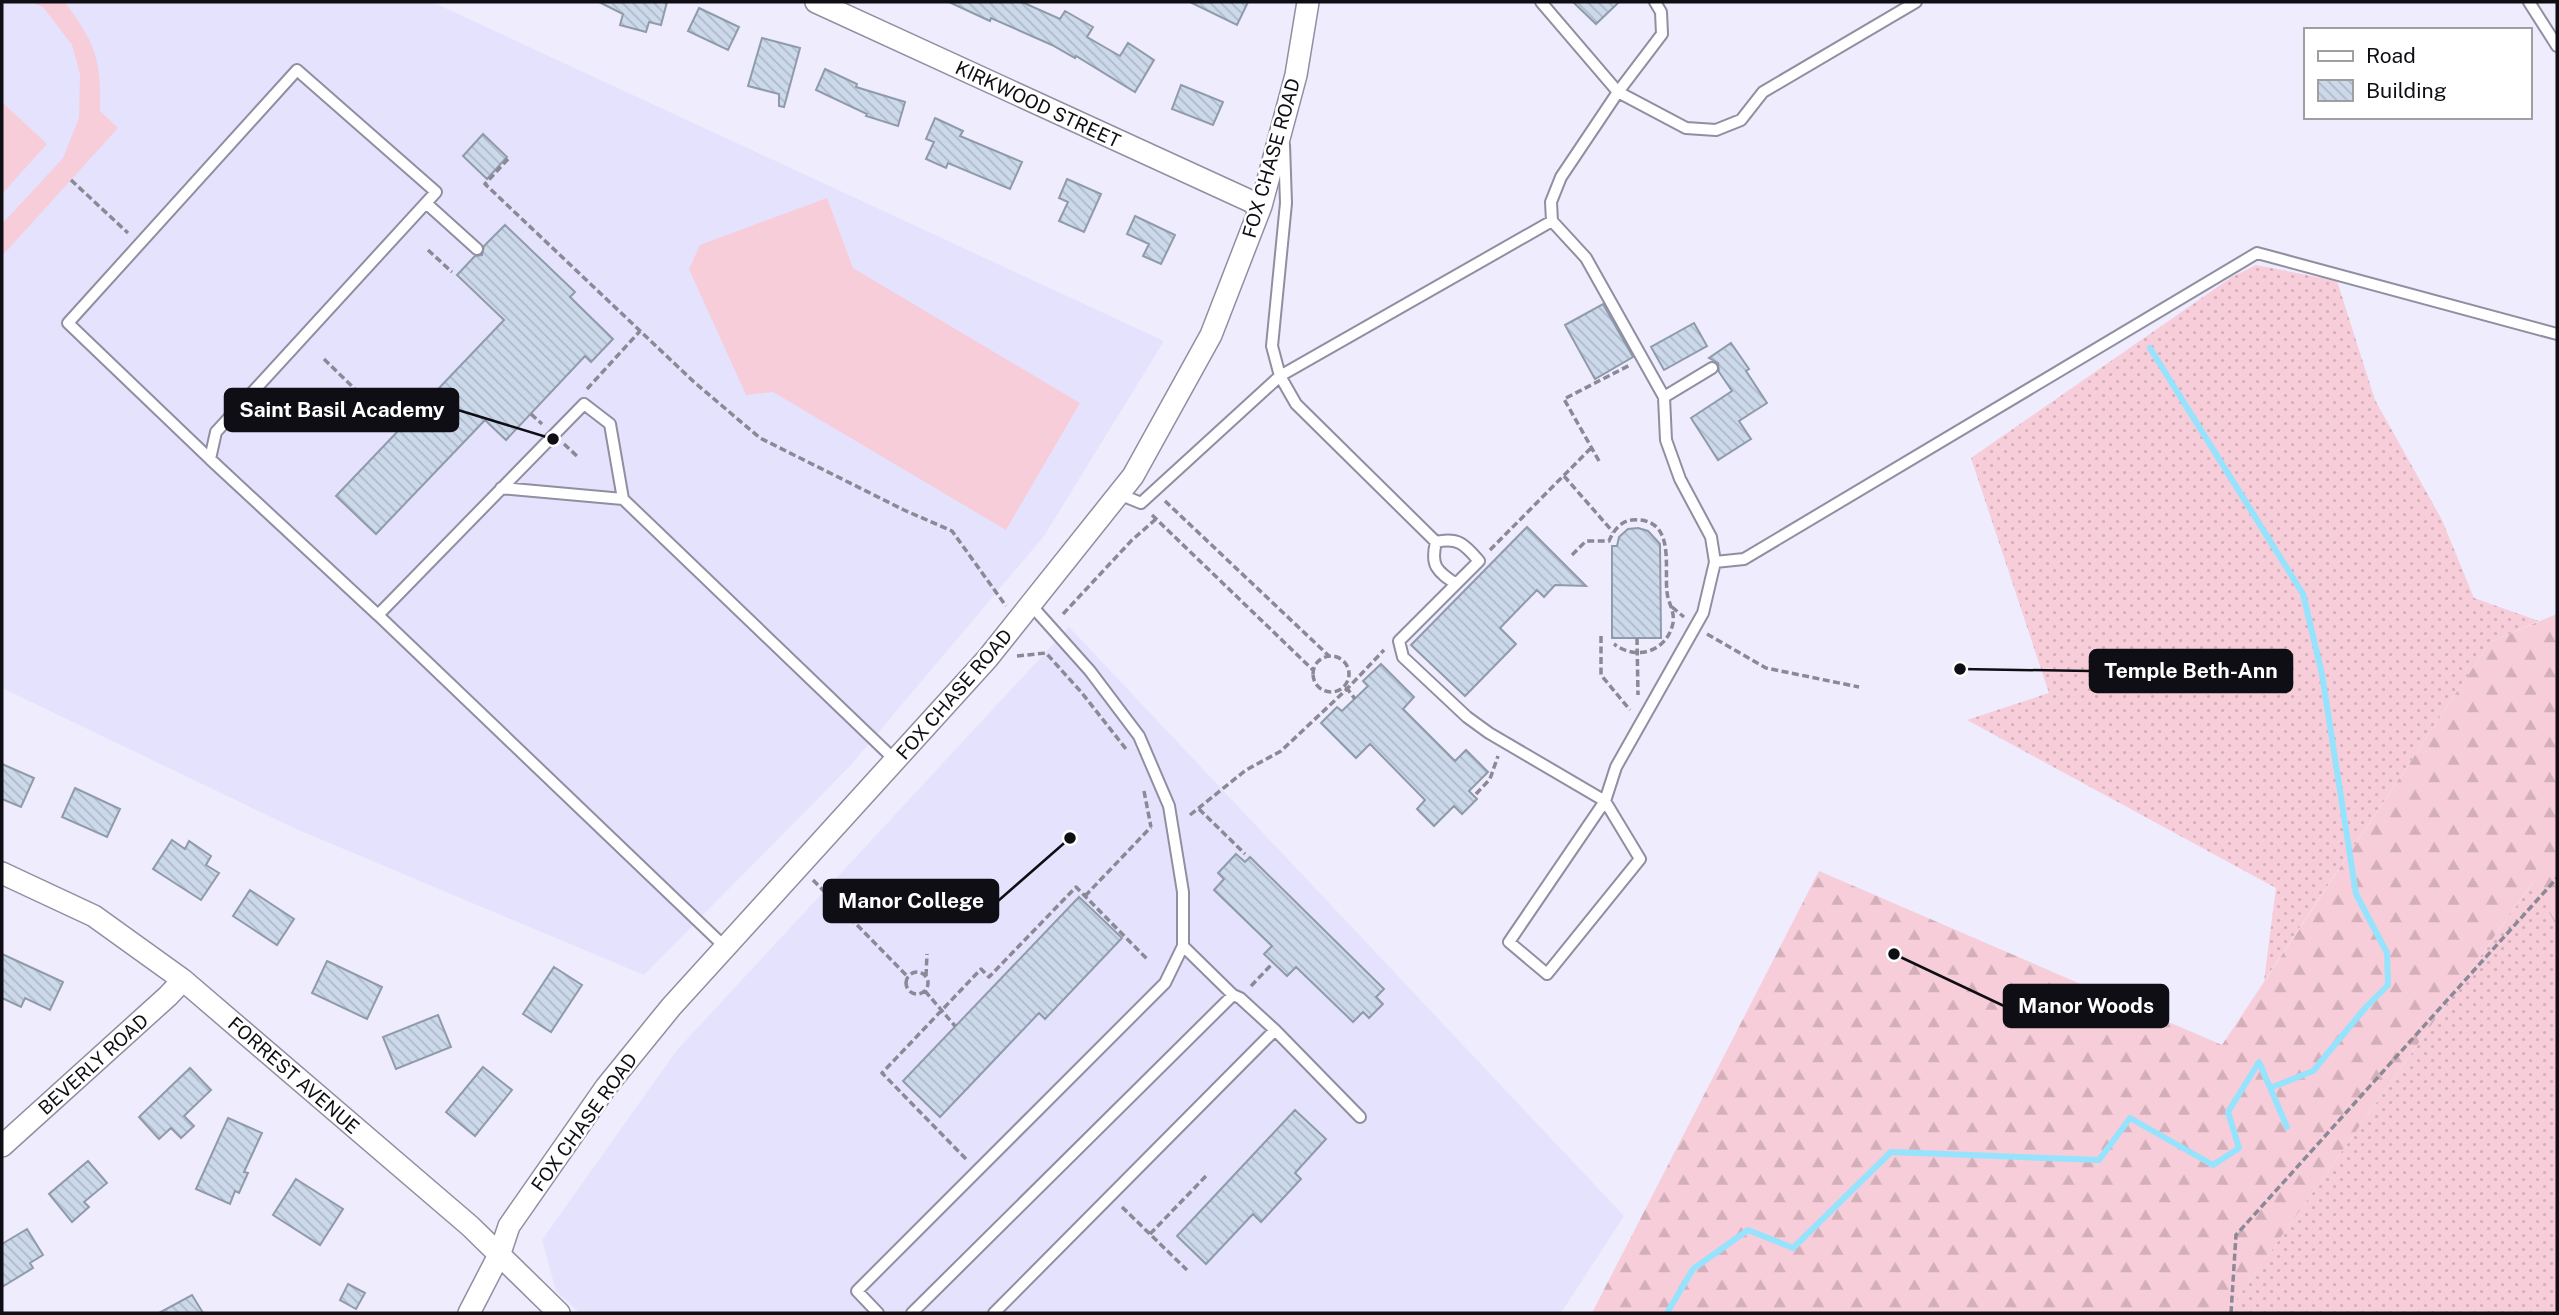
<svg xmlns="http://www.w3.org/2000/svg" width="2559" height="1315" font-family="'Public Sans',sans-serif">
	<defs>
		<pattern id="grass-dots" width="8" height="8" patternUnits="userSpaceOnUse" patternTransform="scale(1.75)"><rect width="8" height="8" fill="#f7cdda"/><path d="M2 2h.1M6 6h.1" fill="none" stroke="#d3afba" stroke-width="1.8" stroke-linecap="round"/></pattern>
		<pattern id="forest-firs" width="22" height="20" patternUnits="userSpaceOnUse" patternTransform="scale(1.75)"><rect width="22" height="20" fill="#f7cdda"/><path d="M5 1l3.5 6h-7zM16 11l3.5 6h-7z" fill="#d3afba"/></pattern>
		<pattern id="building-back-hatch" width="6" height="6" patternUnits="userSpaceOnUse" patternTransform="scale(1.75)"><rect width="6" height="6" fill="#ccd9ea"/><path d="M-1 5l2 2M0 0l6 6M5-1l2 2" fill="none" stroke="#aeb9c8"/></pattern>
	</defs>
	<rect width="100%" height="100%" fill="#eeecfd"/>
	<!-- built -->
	<path fill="#e5e2fe" d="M2,2H432L1164,341L1044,536L850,766L644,975L296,829L2,688Z
		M1069,627L1624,1216L1561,1313H580L556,1291L542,1240L677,1050Z"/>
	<!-- grass -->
	<path fill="url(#grass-dots)" d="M2256,265L2337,281L2375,400L2442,520L2474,598L2539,621L2490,642L2264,981L2276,888L1967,720L2049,693L1971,458L2232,277Z
		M2534,881L2557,927V1313H2227Z"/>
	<!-- forest -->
	<path fill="url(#forest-firs)" d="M2557,614V927L2533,882L2227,1313H1592L1819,871L2222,1045L2490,642Z"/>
	<!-- pitch -->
	<path fill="#f7cdda" d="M31,2H65C96,45 101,58 100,111L118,128L2,256V224L63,158L79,118L80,74L72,45L43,7Z
		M2,102L47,144L2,194Z
		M827,198L853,268L1080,403L1006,530L773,392L746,395L689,269L700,245Z"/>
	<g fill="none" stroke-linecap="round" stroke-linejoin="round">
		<!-- stream -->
		<path stroke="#96e3fe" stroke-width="6" d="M2150,348L2303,594L2322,674L2356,894L2387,953L2388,985L2366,1007L2313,1071L2270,1088
			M1667,1313L1693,1269L1748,1230L1793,1248L1891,1152L2099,1160L2130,1118L2213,1165L2239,1148L2228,1112L2259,1062L2287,1127"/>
	</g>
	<!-- building -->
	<path fill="url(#building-back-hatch)" stroke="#8f9bab" stroke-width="2" d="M599,2H667L661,25L649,22L646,32L620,25L623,14Z
		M949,2H1022L1060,19L1065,11L1093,27L1087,37L1120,56L1128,43L1154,60L1135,92L1076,56L1075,58L1052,45L991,18L990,21Z
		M1190,2H1248L1237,25Z
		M1573,2H1619L1596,24Z
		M699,8L739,27L728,50L688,31Z
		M762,38L800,48L784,107L779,106V94L748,86Z
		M825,69L857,84L856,87L905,102L898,126L866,116L867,114L816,90Z
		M1181,85L1223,102L1213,125L1172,109Z
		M935,118L963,131L960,136L1022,162L1010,189L948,163L946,168L926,159L934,142L926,139Z
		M483,134L507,157L487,179L463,156Z
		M1067,179L1101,194L1084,232L1059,221L1068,202L1059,198Z
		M1135,216L1175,235L1161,264L1143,256L1149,244L1127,234Z
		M505,225L575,292L570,297L613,339L591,362L585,356L506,440L485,420L376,534L336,496L504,320L457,275L475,256L482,255L484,246Z
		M1603,304L1633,357L1595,379L1565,325Z
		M1694,323L1707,346L1664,370L1651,347Z
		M1731,343L1749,369L1746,371L1767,403L1739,421L1751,439L1718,460L1691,418L1732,391L1719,372L1718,363L1709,358Z
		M1527,527L1586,586L1555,585L1544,597L1537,590L1500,628L1516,644L1465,696L1411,645Z
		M1638,528L1648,531L1660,544L1661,638H1612V546H1617L1619,537L1628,529Z
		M1381,664L1414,697L1403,709L1455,761L1466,750L1488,772L1469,791L1477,799L1462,814L1454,806L1434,826L1417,809L1425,800L1370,744L1356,758L1321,723L1337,707L1342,711L1368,686L1363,681Z
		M2,764L34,778L21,807L2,799Z
		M75,788L120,809L107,837L62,817Z
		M172,840L185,849L189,841L211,856L206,865L219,873L201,900L153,869Z
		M1236,854L1245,862L1250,857L1384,989L1376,997L1383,1004L1369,1018L1363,1012L1353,1022L1296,967L1287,976L1264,954L1272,946L1214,890L1224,879L1218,873Z
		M250,890L294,919L277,945L233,916Z
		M1079,897L1122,938L1045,1019L1039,1013L940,1117L903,1081Z
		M2,954L63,982L50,1010L25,998L21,1007L2,998Z
		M327,961L382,987L367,1019L312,993Z
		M554,967L582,985L551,1032L523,1014Z
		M438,1015L451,1047L396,1069L383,1037Z
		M483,1067L512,1090L475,1136L446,1112Z
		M190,1068L211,1090L184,1116L194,1126L181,1138L171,1128L159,1139L139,1117Z
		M1295,1110L1326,1139L1295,1173L1301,1179L1261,1222L1253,1214L1206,1264L1177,1236Z
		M228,1118L262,1133L244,1172L248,1173L239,1193L235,1191L230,1204L196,1189Z
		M88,1161L107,1183L84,1202L89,1207L72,1222L49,1194Z
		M296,1179L343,1209L320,1245L273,1215Z
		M27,1229L43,1255L30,1263L33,1268L2,1287V1244Z
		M348,1284L365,1293L356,1309L340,1300Z
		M192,1295L203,1313H159Z"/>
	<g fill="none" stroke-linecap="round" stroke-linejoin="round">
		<defs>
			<path id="service" d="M1541,2L1618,92L1561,177L1551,202L1552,221
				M1655,2L1661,12L1662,34L1618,92L1686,128L1716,130L1741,120L1763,92L1916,2
				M2529,2L2557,46
				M1284,145L1286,203L1272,346L1280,376L1296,404L1436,542C1430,566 1437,571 1456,584L1399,641L1403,657L1467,717L1489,733L1605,801L1640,859L1547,974L1509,942L1605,801L1616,767L1703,613L1715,562L1711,537L1680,479L1666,440L1664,397
				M426,203L477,249
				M210,459L68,323L297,70L436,192L216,432L210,459L378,615
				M501,488L623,499
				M1119,494L1141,503L1280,376L1552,221L1586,258L1664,397L1712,368
				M1436,542C1459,537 1465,545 1479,561L1456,584
				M1715,562L1744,559L2257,253L2557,334
				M725,947L378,615L584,404L610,424L623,499L895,760
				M1275,1030L1360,1117
				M878,1313L857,1291L1165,983L1183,946V892L1169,806L1139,736L1090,671L1031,605
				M912,1313L1233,995
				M994,1313L1275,1030L1240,998L1233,995L1183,946"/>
			<path id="minor" d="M816,2L1261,206
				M2,873L94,916L183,980L470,1226L559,1313
				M2,1146L168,996L183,980
				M469,1313L500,1253L509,1226L606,1087L671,1007L987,659L1133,476L1211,335L1261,206L1296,75L1308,2"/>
		</defs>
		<!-- service casing -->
		<use href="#service" stroke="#908ea1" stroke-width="14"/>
		<!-- minor casing -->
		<use href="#minor" stroke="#908ea1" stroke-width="24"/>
		<!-- path -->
		<path stroke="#8a8995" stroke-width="3.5" stroke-dasharray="7 3.5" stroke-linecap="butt" d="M508,159L485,184L694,382L760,438L904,510L952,531L1006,606
			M71,180L128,233
			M428,250L452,272
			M324,359L398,431
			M587,389L640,331
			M531,414L542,424
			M390,423L418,391L424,398L431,391
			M564,444L578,457
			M1599,461L1564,399L1630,365
			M1564,476L1613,532
			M1165,501L1329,656
			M1152,515L1313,670
			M1490,550L1591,448
			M1572,555L1586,541H1609C1613,531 1621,521 1632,520C1676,517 1664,565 1667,592C1668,603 1675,611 1673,623C1667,652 1636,661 1614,644
			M1672,607L1684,617
			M1063,614L1132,540L1156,519
			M1707,634L1766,668L1859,687
			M1601,636V675L1630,710
			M1637,638L1638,695
			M1313 674a18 18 0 1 1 36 0a18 18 0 1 1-36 0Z
			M1017,656L1046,653L1082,693L1126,749
			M1346,687L1355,699
			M1144,791L1151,827
			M1476,794L1490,779L1498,756
			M1199,809L1245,854
			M1190,815L1246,770L1281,751L1347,689L1384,650
			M813,880L908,977
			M1085,896L1151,827
			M906 983a11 11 0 1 1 22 0a11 11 0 1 1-22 0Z
			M926,976L927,954
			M1251,986L1273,963
			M925,991L955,1026
			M966,1159L882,1073L981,969L989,977L1076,887L1147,959
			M1122,1207L1187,1270
			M1150,1234L1206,1176
			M2231,1313L2236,1235L2557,878"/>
		<!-- service -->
		<use href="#service" stroke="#fff" stroke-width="10"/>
		<!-- minor -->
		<use href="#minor" stroke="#fff" stroke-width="21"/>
	</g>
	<g text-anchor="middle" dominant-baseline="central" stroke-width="5" stroke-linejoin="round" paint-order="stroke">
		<!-- street labels -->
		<g font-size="19" fill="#0e0e14" stroke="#fff">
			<text transform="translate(1038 104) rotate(25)">KIRKWOOD STREET</text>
			<text transform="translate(1271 158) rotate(-74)">FOX CHASE ROAD</text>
			<text transform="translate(954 694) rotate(-49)">FOX CHASE ROAD</text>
			<text transform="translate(93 1064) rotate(-42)">BEVERLY ROAD</text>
			<text transform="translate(294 1075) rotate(41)">FORREST AVENUE</text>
			<text transform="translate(584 1122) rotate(-54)">FOX CHASE ROAD</text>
		</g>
	</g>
	<!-- callouts -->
	<path fill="none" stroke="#0e0e14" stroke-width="2.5" d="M553 439L458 410M1960 669L2090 671M1070 838L998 901M1894 954L2004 1006"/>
	<g fill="#0e0e14" stroke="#fff" stroke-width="2.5">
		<circle cx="553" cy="439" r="7"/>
		<circle cx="1960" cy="669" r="7"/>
		<circle cx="1070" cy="838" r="7"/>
		<circle cx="1894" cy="954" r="7"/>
	</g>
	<g fill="#0e0e14" stroke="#0e0e14" stroke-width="2.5">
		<rect x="225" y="389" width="233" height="42" rx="7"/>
		<rect x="2090" y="650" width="202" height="42" rx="7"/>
		<rect x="824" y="880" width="174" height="42" rx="7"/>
		<rect x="2004" y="985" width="164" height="42" rx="7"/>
	</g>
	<g font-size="21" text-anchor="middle" font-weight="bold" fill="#fff">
		<text x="342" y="417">Saint Basil Academy</text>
		<text x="2191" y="678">Temple Beth-Ann</text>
		<text x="911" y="908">Manor College</text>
		<text x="2086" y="1013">Manor Woods</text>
	</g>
	<!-- border -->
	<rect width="2559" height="1315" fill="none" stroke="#0e0e14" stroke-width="7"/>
	<!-- legend -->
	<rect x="2304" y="28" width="228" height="91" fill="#ffffff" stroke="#9f9fa1" stroke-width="2"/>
	<rect x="2318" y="51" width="35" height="10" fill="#ffffff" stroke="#9f9fa1" stroke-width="2"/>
	<text x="2366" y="63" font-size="21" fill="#0e0e14">Road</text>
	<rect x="2318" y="80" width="35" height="21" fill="url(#building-back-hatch)" stroke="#9f9fa1" stroke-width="2"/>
	<text x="2366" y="98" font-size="21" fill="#0e0e14">Building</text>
</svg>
